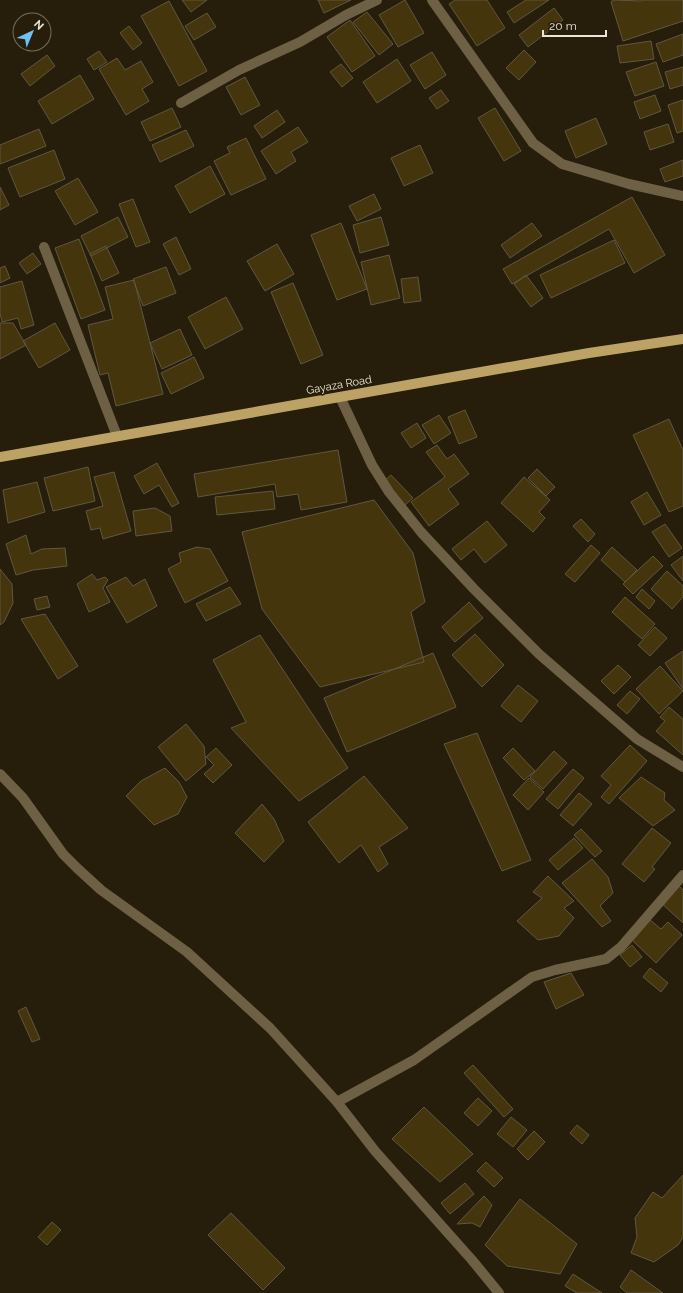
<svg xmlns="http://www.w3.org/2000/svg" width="683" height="1293" font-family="Raleway,sans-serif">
	<rect width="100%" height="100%" fill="#261e0a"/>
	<!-- building -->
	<path fill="#45350c" stroke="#605742" d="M182,0H207L191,12Z
		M318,0H351L324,13Z
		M405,0L424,33L398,47L379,15Z
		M455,0H487L505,28L477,46L449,4Z
		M526,0H549L514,23L507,12Z
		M613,0L642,1L643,0H683V21L623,41L611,2Z
		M169,1L207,71L179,86L141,16Z
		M554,8L563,20L528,47L519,35Z
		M367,12L393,44L379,55L353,22Z
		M207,13L216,27L194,40L185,26Z
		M350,20L375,56L352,72L327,37Z
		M129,26L142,43L133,50L120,33Z
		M683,34V55L663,62L656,44Z
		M651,41L654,59L620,63L617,46Z
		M524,50L536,62L519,80L506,68Z
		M99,51L107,62L94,70L87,59Z
		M432,52L446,75L425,89L410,65Z
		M47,55L55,66L30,86L21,74Z
		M117,58L125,70L141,61L153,82L142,89L149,101L126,115L99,69Z
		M397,59L411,81L377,103L363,82Z
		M656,62L664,86L635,96L626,72Z
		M341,64L353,78L342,87L330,72Z
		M683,67V85L670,89L665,72Z
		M80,75L94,99L52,124L38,101Z
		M245,77L260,105L241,115L226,87Z
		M441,90L449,101L437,109L429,98Z
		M655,95L661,111L640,119L634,102Z
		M683,100V131L677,133L668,105Z
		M172,108L181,127L150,141L141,122Z
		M495,108L521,151L504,161L478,118Z
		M277,110L285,122L262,138L254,126Z
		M596,118L607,144L576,158L565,131Z
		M668,124L674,142L650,150L644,132Z
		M298,127L308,142L291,152L296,161L276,174L261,151Z
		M39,129L46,146L0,164V145Z
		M186,130L194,146L160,162L152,145Z
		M246,138L266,179L231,195L214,161L230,153L227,147Z
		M420,145L433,173L404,186L391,158Z
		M54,150L65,179L20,197L8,168Z
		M683,160V176L665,182L660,169Z
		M210,166L225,194L190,213L175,186Z
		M78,178L98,212L75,225L55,191Z
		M0,187L9,205L0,210Z
		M374,194L381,209L357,221L349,206Z
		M632,197L665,255L634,273L609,229L512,284L503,269Z
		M133,199L150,242L136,247L119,204Z
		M118,217L128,237L91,256L81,236Z
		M381,217L389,245L360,253L353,225Z
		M341,223L367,289L337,300L311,235Z
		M532,223L542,236L510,258L501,245Z
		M176,237L191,269L179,275L163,244Z
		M79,239L105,310L81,319L55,248Z
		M614,240L625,263L551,298L540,275Z
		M277,244L294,274L265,291L247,261Z
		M106,246L119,273L102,281L90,254Z
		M33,253L41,264L27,274L19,263Z
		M389,255L400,298L371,305L361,262Z
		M5,266L10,278L0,283V268Z
		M166,267L176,293L143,306L133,279Z
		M526,275L543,298L531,307L514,284Z
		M418,277L421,301L404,303L401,279Z
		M134,280L163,394L116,406L108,373L100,375L88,325L113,319L105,287Z
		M22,281L34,325L21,329L18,318L2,322L0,313V287Z
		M293,283L323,355L301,364L271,292Z
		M226,297L243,329L205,349L188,317Z
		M0,323H13L26,345L0,359Z
		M55,323L70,350L39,368L23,341Z
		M180,329L192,355L162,369L150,343Z
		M194,357L204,378L171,394L161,373Z
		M465,410L477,437L459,444L448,417Z
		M439,415L451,433L434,444L422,425Z
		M669,419L683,450V506L669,512L633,435Z
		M417,423L426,438L411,448L401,433Z
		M437,445L447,459L454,454L469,474L448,489L459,504L429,526L411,502L445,477L426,452Z
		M338,450L347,502L301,510L298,494L277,497L275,484L198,497L194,474Z
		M157,463L179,503L172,507L159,485L144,494L134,476Z
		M88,467L95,501L53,511L44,478Z
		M537,469L555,487L546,496L528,478Z
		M114,472L131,531L103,539L100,528L91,530L86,511L103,506L94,477Z
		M391,475L413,498L405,505L383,482Z
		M524,477L550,500L539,512L545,518L533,532L501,503Z
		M37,482L45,512L8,523L3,490Z
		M273,491L275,509L217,515L215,497Z
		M647,492L661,515L644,525L631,502Z
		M374,500L413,553L425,602L411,612L424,662L320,687L262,609L242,532Z
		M155,508L170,516L172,531L136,536L133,511Z
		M581,519L595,534L588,542L573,526Z
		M487,521L507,545L485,563L474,549L461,560L452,549Z
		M665,524L682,548L669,557L652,532Z
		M26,535L31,554L42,549L65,548L67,566L33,570L16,575L6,544Z
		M591,545L600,553L575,582L565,574Z
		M197,547L210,549L228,581L185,603L168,569L181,562L179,553Z
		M612,547L637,570L625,582L601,560Z
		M653,556L663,566L633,594L623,584Z
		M683,556V581L671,565Z
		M0,569L12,584L13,603L4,622L0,625Z
		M667,571L683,586V597L672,609L651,589Z
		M92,574L97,580L105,577L108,580L103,588L110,602L89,612L77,584Z
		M126,577L133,586L145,579L157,606L127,623L106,587Z
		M230,587L241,604L206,621L196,604Z
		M642,589L655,601L649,609L636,597Z
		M47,596L50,607L37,610L34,599Z
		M625,597L655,624L642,639L612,612Z
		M469,602L483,618L455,642L442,627Z
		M45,614L78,666L58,679L21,619Z
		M655,627L667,638L650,656L638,645Z
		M475,634L504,665L482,687L452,655Z
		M260,635L348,768L299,801L231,728L246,722L213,660Z
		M683,651V689L665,663Z
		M433,653L456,707L347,752L324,698Z
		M618,665L631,677L614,694L601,681Z
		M660,666L683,691L659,714L636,689Z
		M518,685L538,701L521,722L501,706Z
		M630,691L640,699L627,714L617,705Z
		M669,707L683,719V755L656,731L665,721L660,717Z
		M186,724L204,746L206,764L186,781L158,747Z
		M477,733L531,860L502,871L444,744Z
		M630,745L647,761L609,804L601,797L611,785L601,776Z
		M216,748L232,765L213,783L204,774L214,765L206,757Z
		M513,748L535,771L524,780L503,758Z
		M554,751L567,763L543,789L530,777Z
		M165,768L179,782L187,797L178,814L154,825L126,796L141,781Z
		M573,769L584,778L558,809L546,799Z
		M364,776L408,828L379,847L388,864L378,872L361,845L339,863L308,822Z
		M641,777L665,793L664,800L675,810L653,826L619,798Z
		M529,778L544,792L528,810L513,795Z
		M579,793L592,804L573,826L560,815Z
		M262,804L274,819L284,841L264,862L235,833Z
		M652,828L671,843L652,867L655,869L644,882L622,864Z
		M581,829L602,851L595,857L574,835Z
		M574,838L583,848L558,870L549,860Z
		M592,859L608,877L613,893L600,906L611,921L602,927L562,883Z
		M548,876L574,901L564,908L574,918L559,936L538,940L517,921L542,898L533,892Z
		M676,883L683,890V923L659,901Z
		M650,920L661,929L668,922L682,935L656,963L632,940Z
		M632,945L642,957L630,967L620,955Z
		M650,968L668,983L661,992L643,977Z
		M571,973L584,995L556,1009L544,982Z
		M26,1007L40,1039L32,1042L18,1011Z
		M473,1065L513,1109L504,1117L464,1073Z
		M478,1098L492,1111L478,1126L464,1113Z
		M424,1107L473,1154L440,1182L392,1139Z
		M511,1117L527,1130L513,1147L497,1134Z
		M577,1125L589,1135L582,1144L570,1133Z
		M534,1131L545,1142L528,1160L517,1149Z
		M486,1162L503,1178L494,1187L477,1171Z
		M683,1175V1237L678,1245L654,1262L631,1253L637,1237L635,1218L653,1192L662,1198Z
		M465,1183L474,1194L450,1214L441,1203Z
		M484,1196L492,1205L480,1227L472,1223L457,1224Z
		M520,1199L577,1244L560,1274L507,1266L485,1245Z
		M231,1213L285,1268L263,1290L208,1235Z
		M52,1222L61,1230L47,1245L38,1237Z
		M631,1270L663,1293H627L620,1287Z
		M573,1274L602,1293H577L565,1286Z"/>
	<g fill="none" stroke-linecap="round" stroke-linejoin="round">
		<!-- street -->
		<path stroke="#6d6044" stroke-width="10" d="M432,0L533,143L562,164L629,184L683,196
			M181,103L239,70L300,42L346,15L377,0
			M44,247L117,436
			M340,397L372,465L389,492L421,532L474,589L539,654L637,739L683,767
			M0,774L23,798L63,854L77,868L101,890L187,952L270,1028L337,1102L375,1151L472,1260L499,1293
			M337,1102L414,1060L532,977L555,970L606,959L621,947L683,875"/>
		<!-- primary -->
		<path stroke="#bda265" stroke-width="10" d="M0,457L589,353L683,339"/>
	</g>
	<g text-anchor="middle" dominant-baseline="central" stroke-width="3.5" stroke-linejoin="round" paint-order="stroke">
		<!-- street labels -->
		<g font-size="11" fill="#ece6da" stroke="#261e0a">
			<text transform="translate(339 385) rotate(-10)">Gayaza Road</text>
		</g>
	</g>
	<!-- north arrow -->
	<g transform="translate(32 32) rotate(44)"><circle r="19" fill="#261e0a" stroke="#756e5d"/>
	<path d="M0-3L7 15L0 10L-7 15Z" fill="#6ec2f3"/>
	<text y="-6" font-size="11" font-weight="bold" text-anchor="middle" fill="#ece6da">N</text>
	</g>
	<!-- scale -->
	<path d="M543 30v6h63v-6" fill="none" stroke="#ece6da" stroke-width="2"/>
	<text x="549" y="30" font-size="12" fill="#ece6da" stroke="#261e0a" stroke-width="3" paint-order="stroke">20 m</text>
</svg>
